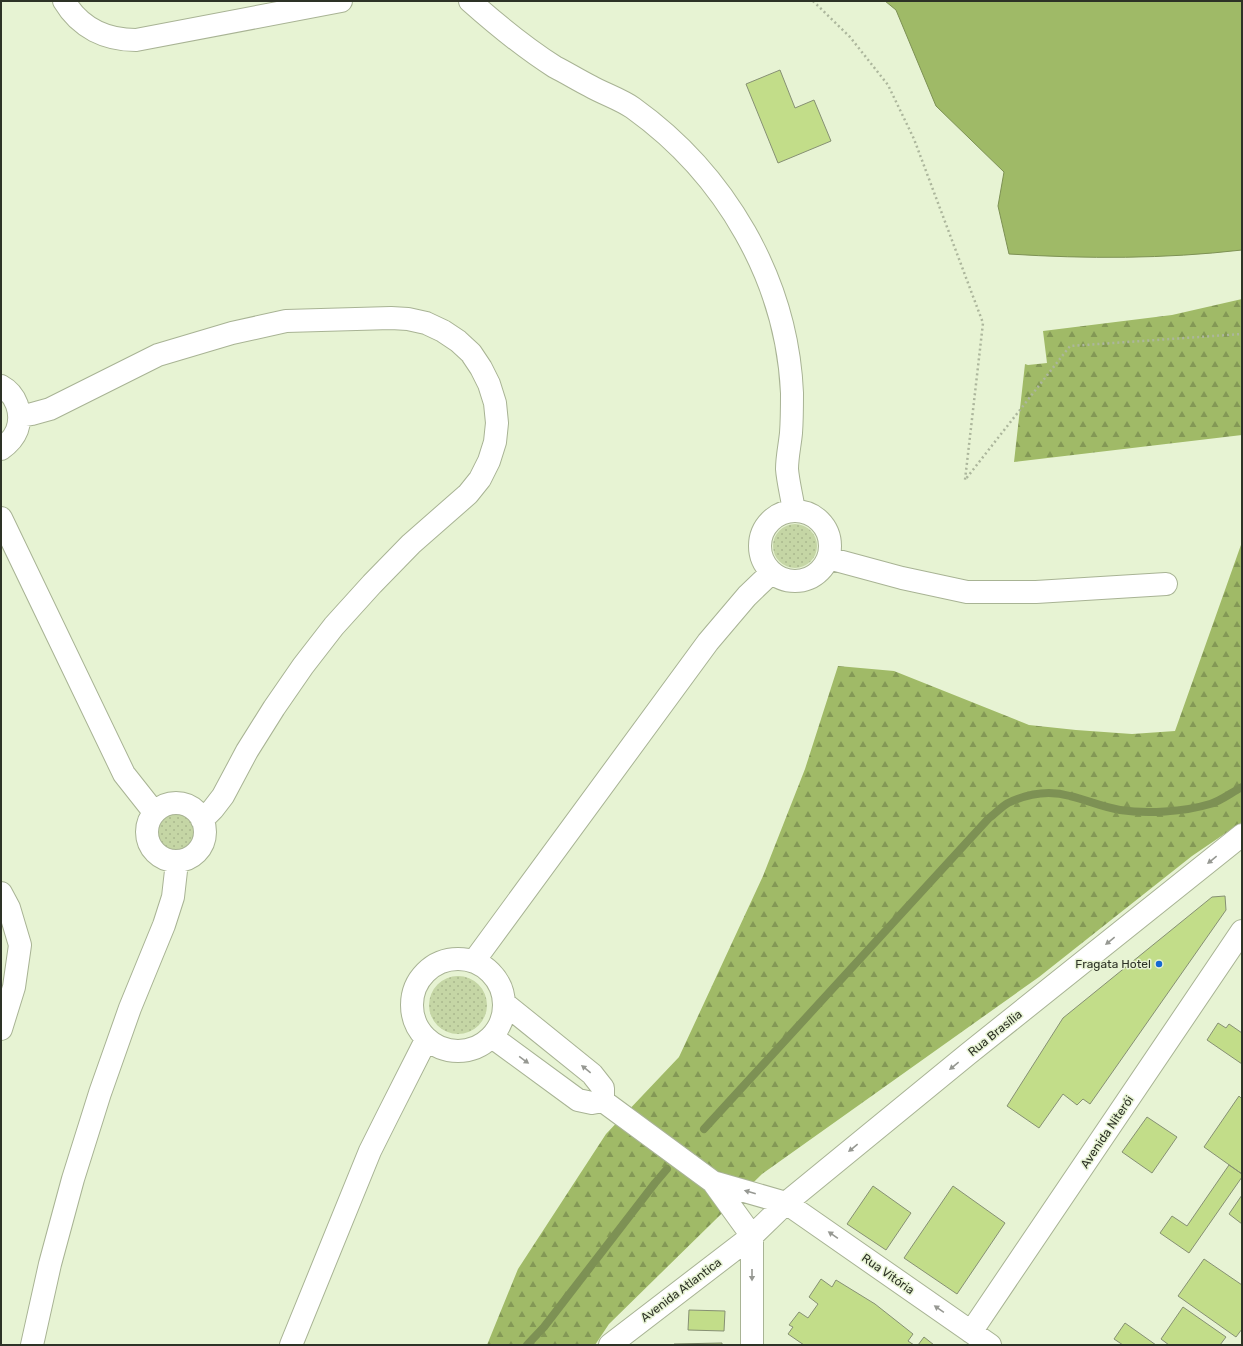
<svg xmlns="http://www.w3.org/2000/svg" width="1243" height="1346" font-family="Rubik,sans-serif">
	<defs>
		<pattern id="grass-dots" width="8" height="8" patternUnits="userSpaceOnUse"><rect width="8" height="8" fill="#c5d6a5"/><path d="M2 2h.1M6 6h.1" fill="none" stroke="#aab88e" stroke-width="1.8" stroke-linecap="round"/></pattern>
		<pattern id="forest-firs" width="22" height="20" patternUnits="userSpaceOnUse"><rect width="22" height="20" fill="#a0ba67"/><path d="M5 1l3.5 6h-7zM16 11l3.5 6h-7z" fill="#839855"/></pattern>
	</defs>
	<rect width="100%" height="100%" fill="#e7f3d3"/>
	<!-- grass -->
	<path fill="url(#grass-dots)" d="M773 546a22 22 0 1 1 44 0a22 22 0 1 1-44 0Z
		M158 832a18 18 0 1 1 36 0a18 18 0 1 1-36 0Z
		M429 1005a29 29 0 1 1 58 0a29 29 0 1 1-58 0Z"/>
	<!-- forest -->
	<path fill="url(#forest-firs)" d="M1242,299V435L1014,462L1025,364L1028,365L1047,363L1043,331L1172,315Z
		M1242,542V822L1192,856L1039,977L762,1174L609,1324L595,1345H487L518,1269L606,1134L679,1057L763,876L805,769L838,666L894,671L1029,725L1076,730L1132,734L1175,731Z"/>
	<!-- water -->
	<path fill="#9fba67" stroke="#7d9154" d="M885,1H1242V250C1164,259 1087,259 1009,254L998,206L1004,172L936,106L896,10Z"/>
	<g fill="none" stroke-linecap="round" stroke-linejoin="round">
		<!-- stream -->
		<path stroke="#7d9154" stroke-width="8" d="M704,1129L989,818C995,814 1001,807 1008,803C1027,794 1049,790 1070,796C1087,800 1102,807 1120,810C1146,814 1184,812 1210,804C1221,801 1232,792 1242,787
			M527,1345L544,1327L655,1183L667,1169"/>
	</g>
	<!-- building -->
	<path fill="#c2dd89" stroke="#869073" d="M780,70L795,108L814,100L831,141L778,163L746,84Z
		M1225,896L1226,910L1090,1104L1083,1099L1077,1105L1063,1094L1039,1128L1007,1106L1063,1018L1212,897Z
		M1218,1023L1226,1028L1229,1024L1242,1033V1064L1207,1040Z
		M1239,1096L1242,1099V1174L1204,1147Z
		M1147,1117L1177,1137L1152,1173L1122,1152Z
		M1229,1165L1242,1174V1177L1189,1253L1160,1233L1172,1216L1187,1226Z
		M873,1186L911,1213L886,1250L847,1224Z
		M953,1186L1005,1223L957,1294L904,1258Z
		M1242,1195V1224L1229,1214Z
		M1204,1259L1242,1285V1329L1236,1337L1178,1296Z
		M821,1279L832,1287L836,1280L875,1304L913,1334L908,1341L914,1345H804L788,1334L793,1327L789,1325L799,1312L808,1318L818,1304L809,1297Z
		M1183,1307L1226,1337L1220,1345H1169L1161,1339Z
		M689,1310L725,1311L724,1331L688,1330Z
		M1125,1323L1156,1345H1123L1114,1339Z
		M924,1337L934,1345H918Z
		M722,1343V1345H674V1344Z"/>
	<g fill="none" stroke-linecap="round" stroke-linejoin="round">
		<defs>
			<path id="minor" d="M64,1C80,28 106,40 136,40L341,1
				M470,1C497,25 525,48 555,67C567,73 578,80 590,86C604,94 620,99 633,108C725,174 787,279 792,393C792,406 792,420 791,433C790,444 787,457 787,469C788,482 792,497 794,511
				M1,386C16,394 23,413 17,430C14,438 8,444 1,449
				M20,416L32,414L50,409L158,355L232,333L286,321L391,318L408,319L426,323L443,331L458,341L471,353L481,368L489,384L495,403L497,423L495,442L489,461L480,479L468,494L411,544L372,584L334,626L303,666L274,708L247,751L223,796L213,809L202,820
				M760 546a35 35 0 1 1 70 0a35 35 0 1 1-70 0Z
				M1,518L124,774L154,812
				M828,558L902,578L967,592H1036L1166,584
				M147 832a29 29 0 1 1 58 0a29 29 0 1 1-58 0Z
				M1,893L9,908L20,945L14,987L1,1029
				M412 1005a46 46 0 1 1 92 0a46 46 0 1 1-92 0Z
				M474,961L708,642L747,596L771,573
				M504,1003L592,1074L603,1088V1101
				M492,1037L578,1100L592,1103L603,1101L713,1182L752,1236
				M713,1182L786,1203L990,1345
				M752,1236V1345
				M971,1332L1242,931
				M32,1345L50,1264L73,1179L100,1093L130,1008L164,925L173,897L177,862
				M291,1345L370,1151L387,1117L426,1040
				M610,1345L752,1236L786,1203L968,1054L1242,835"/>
		</defs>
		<!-- minor casing -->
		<use href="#minor" stroke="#a8b394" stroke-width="24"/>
		<!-- path -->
		<path stroke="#acb69c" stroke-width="2.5" stroke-dasharray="2 3" stroke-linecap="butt" d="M813,1L850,37L888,85L914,139L983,323L965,480L1070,346L1242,334"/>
		<!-- minor -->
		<use href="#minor" stroke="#fff" stroke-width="22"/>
	</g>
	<!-- one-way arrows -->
	<defs><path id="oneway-solid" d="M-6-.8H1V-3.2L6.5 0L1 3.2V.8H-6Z"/></defs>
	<g fill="#969892">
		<use href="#oneway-solid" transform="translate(1212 860) rotate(141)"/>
		<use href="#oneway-solid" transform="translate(1110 941) rotate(141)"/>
		<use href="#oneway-solid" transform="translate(524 1060) rotate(36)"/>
		<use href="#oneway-solid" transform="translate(954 1066) rotate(141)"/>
		<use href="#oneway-solid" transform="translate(586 1069) rotate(-141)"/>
		<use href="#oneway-solid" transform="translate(853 1148) rotate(141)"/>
		<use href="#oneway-solid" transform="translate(750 1192) rotate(-164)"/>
		<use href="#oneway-solid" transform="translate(833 1235) rotate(-145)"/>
		<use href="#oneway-solid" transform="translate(752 1275) rotate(90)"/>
		<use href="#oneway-solid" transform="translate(939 1309) rotate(-145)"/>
	</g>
	<!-- markers -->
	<circle fill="#1669d3" stroke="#e7f3d3" stroke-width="1.5" cx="1159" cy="964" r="4"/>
	<g text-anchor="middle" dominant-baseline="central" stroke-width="3" stroke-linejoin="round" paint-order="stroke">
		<!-- poi labels -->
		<g font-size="12" fill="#2d3226" stroke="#e7f3d3" text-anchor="end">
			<text x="1151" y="964">Fragata Hotel</text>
		</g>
		<!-- street labels -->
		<g font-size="12" fill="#2d3226" stroke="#e7f3d3">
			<text transform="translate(995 1033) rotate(-39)">Rua Brasília</text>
			<text transform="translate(1107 1132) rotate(-56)">Avenida Niterói</text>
			<text transform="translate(888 1274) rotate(35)">Rua Vitória</text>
			<text transform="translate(681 1290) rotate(-37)">Avenida Atlantica</text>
		</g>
	</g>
	<!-- border -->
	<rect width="1243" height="1346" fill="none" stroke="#2d3226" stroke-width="4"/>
</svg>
